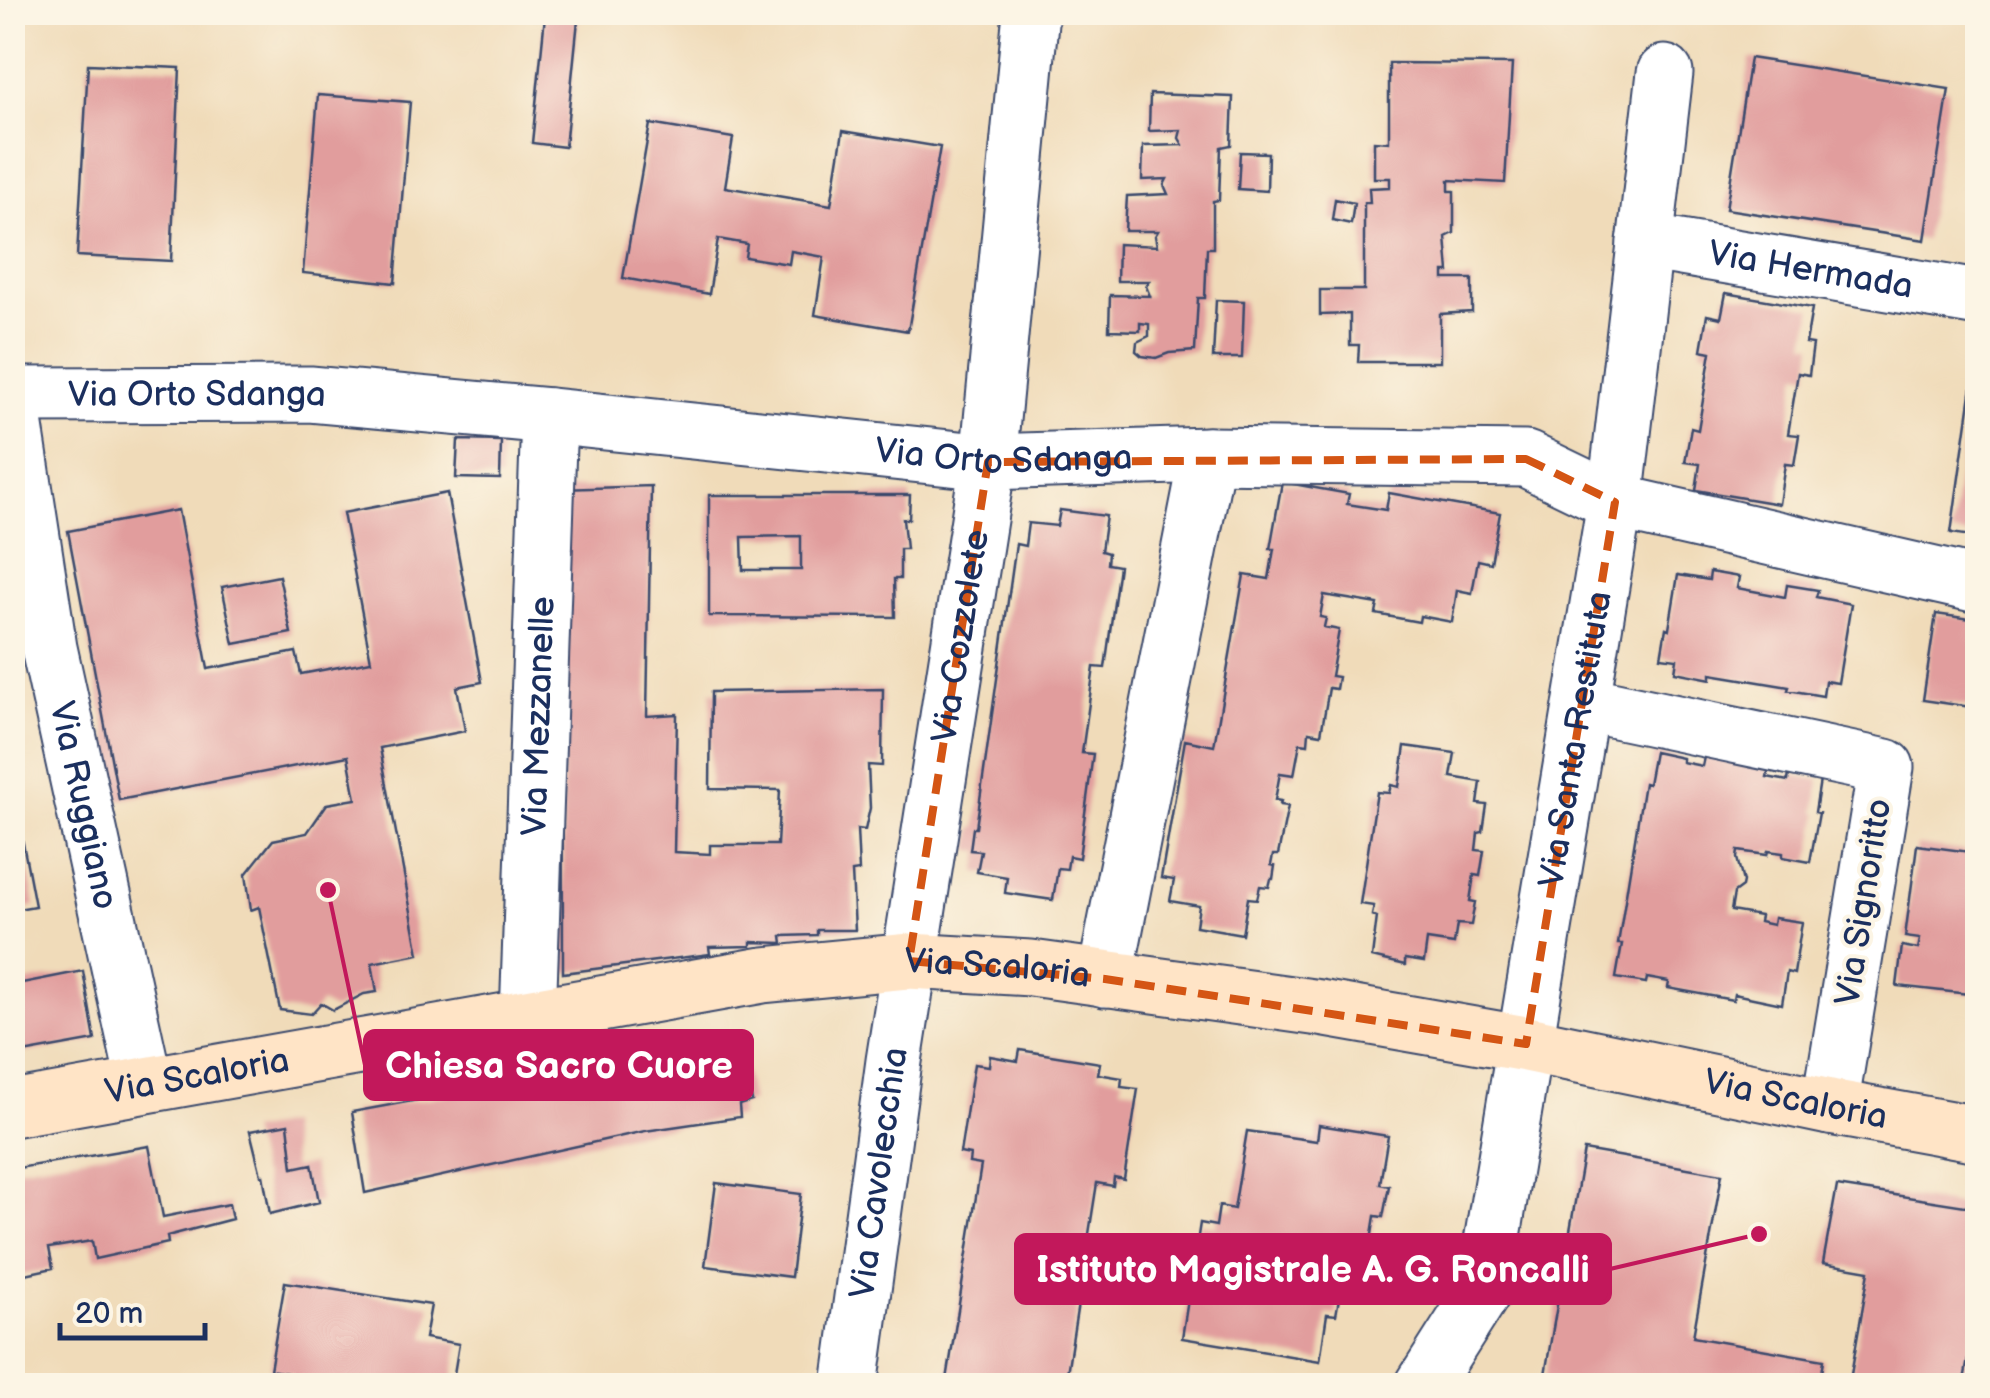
<svg xmlns="http://www.w3.org/2000/svg" width="1990" height="1398" font-family="'Balsamiq Sans',sans-serif">
	<rect width="100%" height="100%" fill="#fcf5e5"/>
	<filter id="ink" filterUnits="userSpaceOnUse"><feTurbulence type="fractalNoise" baseFrequency=".01" numOctaves="2"/><feDisplacementMap in="SourceGraphic" scale="20" xChannelSelector="R" yChannelSelector="G"/><feConvolveMatrix kernelMatrix="1 2 1 2 8 2 1 2 1" color-interpolation-filters="sRGB"/></filter>
	<filter id="wash" filterUnits="userSpaceOnUse"><feTurbulence type="fractalNoise" baseFrequency=".0048" numOctaves="4" result="noise"/><feDisplacementMap in="SourceGraphic" scale="40" xChannelSelector="R" yChannelSelector="G"/><feGaussianBlur stdDeviation="2.25" result="paint"/><feColorMatrix in="noise" values="0 0 0 0 0 0 0 0 0 0 0 0 0 0 0 0 0 1.4 0 .05"/><feComposite in="paint" operator="in"/></filter>
	<g filter="url(#wash)">
		<rect width="100%" height="100%" fill="#f0dbb9"/>
		<g id="blocks">
			<!-- building -->
			<path fill="#e19d9d" fill-rule="evenodd" d="M545,16L578,20L565,147L532,143Z
				M1750,58L1949,89L1925,240L1726,209Z
				M1389,63L1512,64L1505,183L1449,180V191H1454V233L1446,237L1449,272H1444V279H1472V312L1440,314V362H1358L1359,345H1350V314L1320,315V290H1364V203H1370L1369,188L1390,187V178H1374V141L1389,142Z
				M88,64L180,68L171,261L77,256Z
				M1150,94L1233,97L1231,145L1221,147L1219,200L1213,201V248H1207L1205,298H1198L1195,351L1169,353L1156,358L1142,356L1136,351L1137,342L1149,336V324L1140,323V331L1109,330L1110,295L1150,296L1146,286L1149,281H1117L1118,244L1157,246L1155,236L1158,231H1125L1127,196L1168,194L1164,185L1167,179L1142,180L1143,146L1183,145L1179,138L1181,130L1149,131Z
				M318,95L410,102L395,283L303,273Z
				M650,124L733,138L725,187L831,205L843,131L940,147L908,331L815,315L824,257L791,251L789,264L745,257L747,244L718,239L709,294L623,278Z
				M1240,152L1268,153L1267,191L1238,189Z
				M1335,199L1354,203L1351,224L1332,220Z
				M1726,293L1812,308L1806,343L1813,344L1809,375L1798,373L1788,434L1799,435L1794,465L1785,464L1779,504L1696,490L1700,464L1685,462L1691,428L1698,430L1711,352L1701,350L1707,315L1721,318Z
				M1216,300L1244,301L1242,358H1213Z
				M1975,365H1978V537L1951,533Z
				M458,440L501,441L500,479L456,478Z
				M1282,482L1349,494L1347,504L1386,510L1389,493L1500,513L1491,563L1478,560L1472,593L1457,590L1452,622L1420,616L1419,622L1376,614L1378,604L1324,595L1320,617L1326,618L1324,627L1339,630L1331,676L1338,677L1336,689L1329,688L1321,734L1309,732L1308,744L1300,743L1294,775L1280,773L1275,800L1281,801L1280,805L1288,806L1278,855H1273L1271,865L1275,866L1273,879H1271L1269,887L1260,886L1257,899L1248,898L1242,934L1196,926L1199,906L1170,901L1174,880L1161,878L1185,740L1214,746L1244,575L1269,579L1274,549H1270Z
				M651,486L647,716L677,714L674,852L710,854V845H777L780,790L710,789L711,692L883,689L882,766L868,765L870,808L865,830L857,829L859,871L852,872L855,930H817V935L782,936L783,943L751,942V946L709,947L710,954L563,973L562,489Z
				M447,493L482,682L457,687L465,731L380,748L419,954L372,963L377,992L364,994L333,1010L321,1003L311,1014L280,1010L259,907L251,910L246,874L273,840L307,833L327,804L356,799L348,756L119,800L68,531L178,510L208,669L296,652L301,674L371,661L343,513Z
				M709,495H910L909,519H903L906,549H900V579H894L895,617L709,616ZM801,536V570H743L742,537Z
				M1060,510L1106,516L1101,551L1108,553L1107,564L1119,566L1105,668L1094,667L1082,753L1093,754L1079,858L1069,856L1067,869L1058,868L1053,900L1005,893L1007,877L977,872L981,851L970,850L973,828H976L1016,544L1025,546L1028,523L1057,526Z
				M1710,572L1739,577L1737,588L1785,597L1787,585L1818,590L1816,597L1851,604L1838,683L1825,681L1823,696L1788,690L1789,687L1711,674V679L1675,672L1677,659L1661,657L1666,628L1669,629L1678,575L1709,580Z
				M279,576L291,633L234,644L222,587Z
				M1936,614L1978,620V708L1923,700Z
				M1405,746L1455,753L1451,777L1481,782L1478,804L1487,805L1483,832L1478,833L1476,850L1484,851L1480,876L1474,875L1470,901L1475,902L1471,925L1457,924L1454,944L1427,940L1424,962L1405,959V965L1372,957L1377,917L1372,915L1374,906L1360,904L1377,792L1389,793L1391,785L1399,787Z
				M1654,752L1682,758V762L1702,766L1704,757L1769,768L1767,777L1788,781L1789,774L1820,780L1815,812L1819,813L1810,862L1783,857V853L1768,851L1767,855L1738,851L1737,858L1743,882L1742,887L1734,893L1731,911L1760,916L1759,922L1773,925L1774,918L1802,922L1794,974L1787,972L1782,1004L1734,994L1733,1000L1668,988L1669,982L1647,978L1646,983L1616,978L1622,944H1618L1644,783L1648,784Z
				M22,838L35,906L12,910V840Z
				M1917,845L1978,853V995L1897,986L1902,946L1918,949L1920,939L1905,937Z
				M83,971L95,1040L12,1055V985Z
				M1020,1050L1100,1063L1098,1074L1122,1078L1121,1087L1138,1089L1124,1179L1114,1177L1113,1186L1097,1183L1065,1386H946L981,1165L969,1163L970,1155L960,1153L974,1064L989,1066L990,1056L1018,1061Z
				M675,1053L677,1071L743,1060L752,1101L739,1105L740,1117L645,1131L365,1193L352,1112Z
				M288,1124L293,1168L312,1164L319,1202L270,1214L263,1175H261L250,1131Z
				M1319,1125L1388,1136L1380,1184L1389,1186L1383,1217L1375,1216L1369,1253L1339,1247L1333,1282L1342,1283L1336,1315L1327,1314L1320,1361L1182,1338L1200,1223L1216,1226L1219,1206L1234,1209L1247,1131L1317,1141Z
				M149,1146L163,1217L229,1204L232,1219L167,1236L168,1243L95,1259L92,1241L49,1248L53,1268L12,1277V1169Z
				M1584,1150L1722,1174L1693,1337L1824,1360L1820,1386H1543Z
				M716,1183L801,1194L791,1277L705,1266Z
				M1837,1186L1978,1208V1304L1963,1386H1849L1869,1271L1823,1263Z
				M285,1282L431,1305L425,1338L459,1344L452,1386H291L293,1374L270,1370Z"/>
		</g>
	</g>
	<g filter="url(#ink)">
		<use href="#blocks" fill-opacity="0" stroke="#3b496c" stroke-width="2.5"/>
		<g fill="none" stroke-linecap="round" stroke-linejoin="round">
			<defs>
				<g id="street">
					<path id="s1" d="M1645,242L1978,298"/>
					<path id="s2" d="M12,395L310,394L549,416L988,462L1208,455L1526,459L1615,502L1978,585"/>
					<path id="s3" d="M12,407L49,648L145,1085"/>
					<path d="M1582,703L1886,767L1830,1107"/>
					<path d="M1105,979L1208,455"/>
					<path id="s4" d="M528,1018L549,416"/>
					<path id="s5" d="M850,1386L894,1061L988,462L1031,12"/>
					<path id="s6" d="M1423,1386L1484,1290L1615,502L1665,73"/>
				</g>
				<g id="secondary">
					<path id="s7" d="M12,1109L763,975L909,961L1031,968L1320,1008L1526,1044L1830,1107L1978,1134"/>
				</g>
			</defs>
			<!-- street casing -->
			<use href="#street" stroke="#3b496c" stroke-width="59"/>
			<!-- secondary casing -->
			<use href="#secondary" stroke="#3b496c" stroke-width="59"/>
			<!-- street -->
			<use href="#street" stroke="#fff" stroke-width="55"/>
			<!-- secondary -->
			<use href="#secondary" stroke="#ffe4c6" stroke-width="55"/>
		</g>
	</g>
	<!-- marked area -->
	<path fill="none" stroke="#d45514" stroke-width="8" stroke-dasharray="20 12" stroke-linejoin="round" d="M1526,459L1615,502L1526,1044L1105,979L909,961L988,462Z"/>
	<g text-anchor="middle" dominant-baseline="central" stroke-width="8" stroke-linejoin="round" paint-order="stroke">
		<!-- street labels -->
		<g font-size="35" fill="#1b2f5e" stroke="#fcf5e5">
			<text stroke="none"><textPath href="#s1" startOffset="168">Via Hermada</textPath></text>
			<text stroke="none"><textPath href="#s2" startOffset="185">Via Orto Sdanga</textPath></text>
			<text stroke="none"><textPath href="#s2" startOffset="995">Via Orto Sdanga</textPath></text>
			<text stroke="none"><textPath href="#s5" startOffset="758">Via Cozzolete</textPath></text>
			<text stroke="none"><textPath href="#s4" startOffset="302">Via Mezzanelle</textPath></text>
			<text stroke="none"><textPath href="#s6" startOffset="672">Via Santa Restituta</textPath></text>
			<text stroke="none"><textPath href="#s3" startOffset="405">Via Ruggiano</textPath></text>
			<text transform="translate(1864 902) rotate(-81)">Via Signoritto</text>
			<text stroke="none"><textPath href="#s7" startOffset="998">Via Scaloria</textPath></text>
			<text stroke="none"><textPath href="#s7" startOffset="188">Via Scaloria</textPath></text>
			<text stroke="none"><textPath href="#s7" startOffset="1808">Via Scaloria</textPath></text>
			<text stroke="none"><textPath href="#s5" startOffset="215">Via Cavolecchia</textPath></text>
		</g>
	</g>
	<!-- callouts -->
	<path fill="none" stroke="#c2185b" stroke-width="4" d="M328 890L365 1065M1759 1234L1610 1269"/>
	<g fill="#c2185b" stroke="#fcf5e5" stroke-width="4">
		<circle cx="328" cy="890" r="10"/>
		<circle cx="1759" cy="1234" r="10"/>
	</g>
	<g fill="#c2185b" stroke="#c2185b" stroke-width="4">
		<rect x="365" y="1031" width="387" height="68" rx="10"/>
		<rect x="1016" y="1235" width="594" height="68" rx="10"/>
	</g>
	<g font-size="38" text-anchor="middle" font-weight="bold" fill="#fff">
		<text x="559" y="1078">Chiesa Sacro Cuore</text>
		<text x="1313" y="1282">Istituto Magistrale A. G. Roncalli</text>
	</g>
	<!-- margin -->
	<rect width="1990" height="1398" fill="none" stroke="#fcf5e5" stroke-width="50"/>
	<!-- scale -->
	<path d="M60 1323v15h145v-15" fill="none" stroke="#1b2f5e" stroke-width="5"/>
	<text x="75" y="1323" font-size="30" fill="#1b2f5e" stroke="#fcf5e5" stroke-width="8" paint-order="stroke">20 m</text>
</svg>
